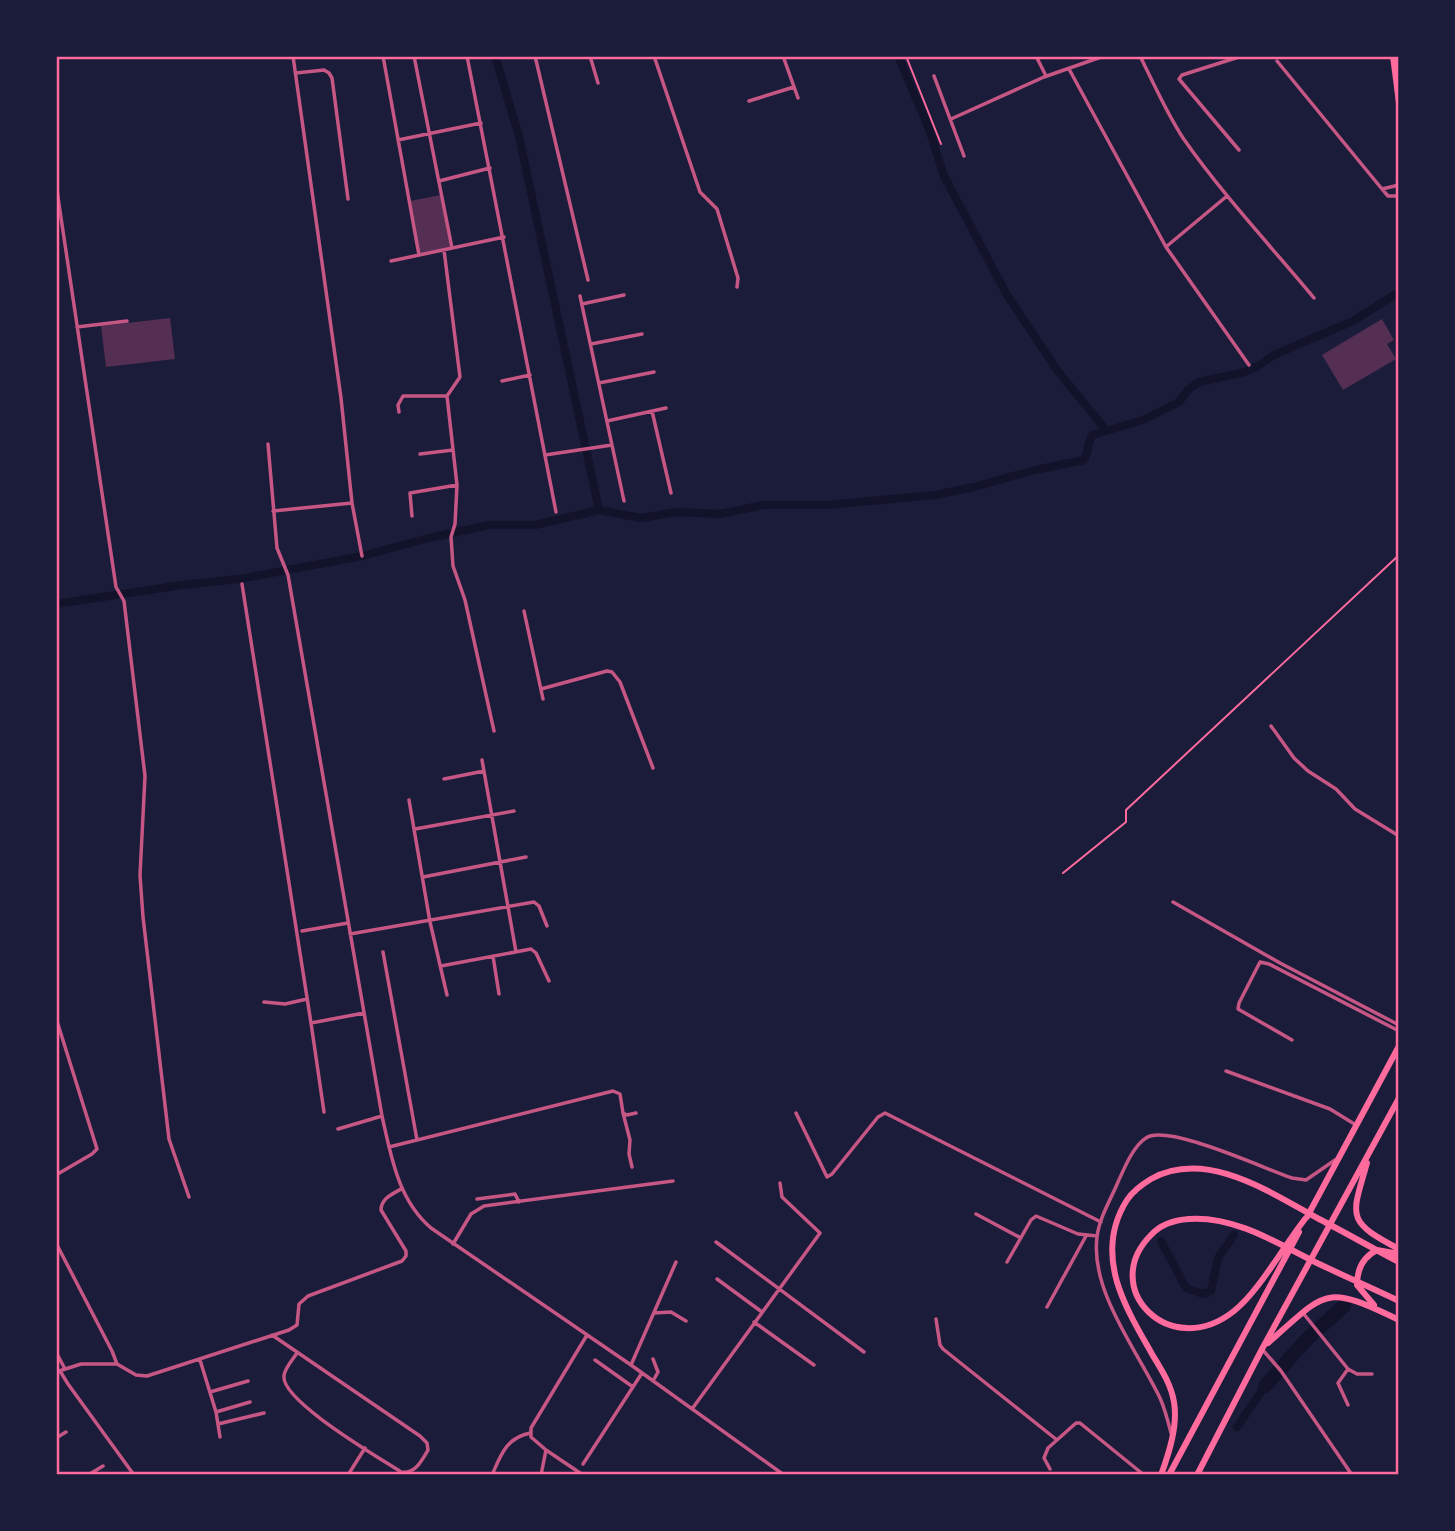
<svg xmlns="http://www.w3.org/2000/svg" width="1455" height="1531" font-family="Cabin,sans-serif">
	<rect width="100%" height="100%" fill="#1b1b3a"/>
	<g fill="none" stroke-linecap="round" stroke-linejoin="round">
		<!-- canal -->
		<path stroke="#12122b" stroke-width="8" d="M495,56L519,136L599,510
			M898,56L929,129L944,176L1007,295L1057,370L1106,430
			M56,604L182,585L239,579L362,556L429,538L489,525H535L599,510L641,518L676,512L720,514L763,505H827L935,495L974,487L1035,470L1084,460C1089,452 1087,444 1092,435L1143,420L1179,402L1188,390L1199,382L1245,372L1258,366L1274,355L1353,321L1399,292
			M1161,1241L1186,1288L1203,1294L1211,1291L1218,1258L1234,1235
			M1237,1427L1265,1386"/>
		<!-- river -->
		<path stroke="#12122b" stroke-width="14" d="M1265,1386L1307,1339L1344,1306"/>
	</g>
	<!-- building -->
	<path fill="#542f53" d="M441,195L452,248L419,255L410,201Z
		M170,318L175,359L106,367L101,326Z
		M1382,319L1394,340L1387,344L1396,359L1343,390L1322,355Z"/>
	<g fill="none" stroke-linecap="round" stroke-linejoin="round">
		<!-- path -->
		<path stroke="#ff6b9d" stroke-width="2" d="M906,56L941,144
			M1063,873L1126,822V810L1399,555"/>
		<!-- minor -->
		<path stroke="#c65784" stroke-width="3.5" d="M293,56L341,398L352,503L362,556
			M383,56L419,255
			M414,56L452,248
			M467,56L556,512
			M535,56L588,280
			M590,56L598,83
			M654,56L700,192L717,209L738,278L737,287
			M783,56L798,98
			M1036,56L1046,76
			M1140,56C1154,84 1166,112 1183,138C1222,194 1270,245 1314,298
			M1277,61L1377,183L1388,196H1399
			M1069,69L1166,247L1249,365
			M296,73L324,70L329,73L332,78L348,199
			M934,76L964,156
			M749,101L794,87
			M951,119L1044,77L1104,56
			M398,140L481,123
			M1239,150L1179,79L1182,75L1242,56
			M439,181L490,168
			M56,184L116,587L124,601L145,776L140,875L143,917L169,1139L189,1197
			M1382,189L1399,185
			M1167,246L1227,196
			M444,250L460,377L447,396L457,485L455,524L451,537L453,566L465,600L494,731
			M391,261L504,237
			M580,296L624,501
			M582,304L624,295
			M77,327L127,321
			M591,344L642,334
			M502,381L530,375
			M599,383L654,372
			M652,411L671,493
			M399,412L398,405L403,396H447
			M607,421L666,408
			M268,444L277,548L288,575L382,1116C391,1156 398,1200 431,1228L631,1365L784,1475
			M420,454L453,450
			M545,455L612,445
			M273,511L352,503
			M412,516L410,493L457,485
			M242,584L311,1023
			M524,611L543,699
			M541,689L607,671L612,672L620,682L653,768
			M1271,726L1294,758L1308,771L1336,789L1355,809L1399,836
			M482,760L516,952
			M444,779L484,771
			M409,800L430,922L447,995
			M415,829L514,811
			M423,877L526,857
			M1173,902L1280,963L1399,1025
			M302,931L348,923
			M350,934L534,902L539,906L547,926
			M383,952L417,1140
			M493,956L499,994
			M441,966L531,949L536,953L549,981
			M264,1002L285,1004L307,999
			M56,1018L97,1149L92,1154L56,1175
			M1292,1040L1238,1009L1239,1003L1260,962L1269,964L1399,1031
			M1226,1071L1330,1109L1356,1125
			M324,1112L311,1023L364,1013
			M623,1113L630,1140L629,1154L632,1167
			M796,1113L827,1177L832,1174L878,1117L885,1113L1101,1222
			M338,1129L382,1116
			M389,1147L613,1091L620,1094L623,1113L627,1115L636,1113
			M477,1199L515,1194L519,1202
			M976,1214L1021,1238
			M716,1242L864,1352
			M56,1243L112,1351L117,1364
			M453,1244L471,1214L484,1206L673,1181
			M1007,1262L1031,1220L1036,1216L1078,1234L1097,1236
			M717,1279L762,1312
			M1047,1307L1086,1236
			M654,1313L671,1312L686,1321
			M1303,1313L1348,1369L1338,1383L1348,1405
			M936,1319L940,1345L943,1349L1057,1440L1076,1423H1080L1144,1475
			M754,1322L814,1365
			M272,1335L420,1436L427,1443L428,1450C421,1462 415,1474 401,1472C380,1458 281,1401 284,1376C284,1369 293,1359 297,1353
			M1262,1349L1281,1371L1352,1475
			M56,1352L65,1369
			M653,1359L658,1372L653,1381
			M200,1360L216,1412L220,1437
			M595,1360L633,1387
			M117,1364L136,1375L147,1376L289,1330L297,1325L299,1304L308,1296L402,1261L406,1256V1251L381,1210C381,1198 393,1194 401,1189
			M631,1365L676,1262
			M1348,1369L1357,1374H1372
			M60,1371L68,1384L134,1475
			M56,1372L81,1364H117
			M210,1392L248,1381
			M692,1409L820,1233L782,1197L780,1183
			M216,1412L250,1402
			M218,1424L264,1413
			M1171,1433C1168,1421 1165,1409 1160,1398C1137,1350 1090,1291 1097,1237C1099,1218 1111,1199 1118,1182C1124,1169 1133,1146 1146,1138C1167,1123 1265,1169 1292,1178L1306,1180L1335,1160
			M56,1438L66,1432
			M546,1450L583,1475
			M583,1464L642,1373
			M1050,1469L1044,1458L1048,1448L1057,1440
			M88,1475L103,1466
			M348,1475L365,1448
			M492,1475C501,1455 506,1438 530,1433
			M541,1475L546,1450L531,1437V1428L587,1335"/>
		<!-- primary -->
		<path stroke="#ff6b9d" stroke-width="6" d="M1393,56L1399,103
			M1367,1163C1351,1218 1346,1221 1399,1249
			M1307,1217L1399,1046
			M1305,1219C1283,1247 1260,1290 1234,1311C1170,1362 1098,1288 1151,1235C1160,1225 1175,1220 1189,1219C1235,1216 1277,1243 1317,1263C1344,1276 1372,1288 1399,1301
			M1374,1305L1357,1285C1357,1270 1363,1257 1377,1250L1399,1254
			M1268,1343C1328,1290 1324,1284 1399,1320
			M1161,1475C1169,1453 1178,1426 1174,1402C1171,1384 1161,1369 1152,1354C1139,1331 1125,1308 1117,1282C1109,1254 1111,1225 1127,1200C1133,1191 1141,1185 1151,1179C1206,1148 1271,1193 1319,1219C1346,1233 1372,1248 1399,1262
			M1169,1475L1299,1232
			M1197,1475L1262,1349L1399,1098"/>
	</g>
	<!-- border -->
	<rect width="1455" height="1531" fill="none" stroke="#1b1b3a" stroke-width="116"/>
	<rect x="58" y="58" width="1339" height="1415" fill="none" stroke="#ff6b9d" stroke-width="2.5"/>
</svg>
